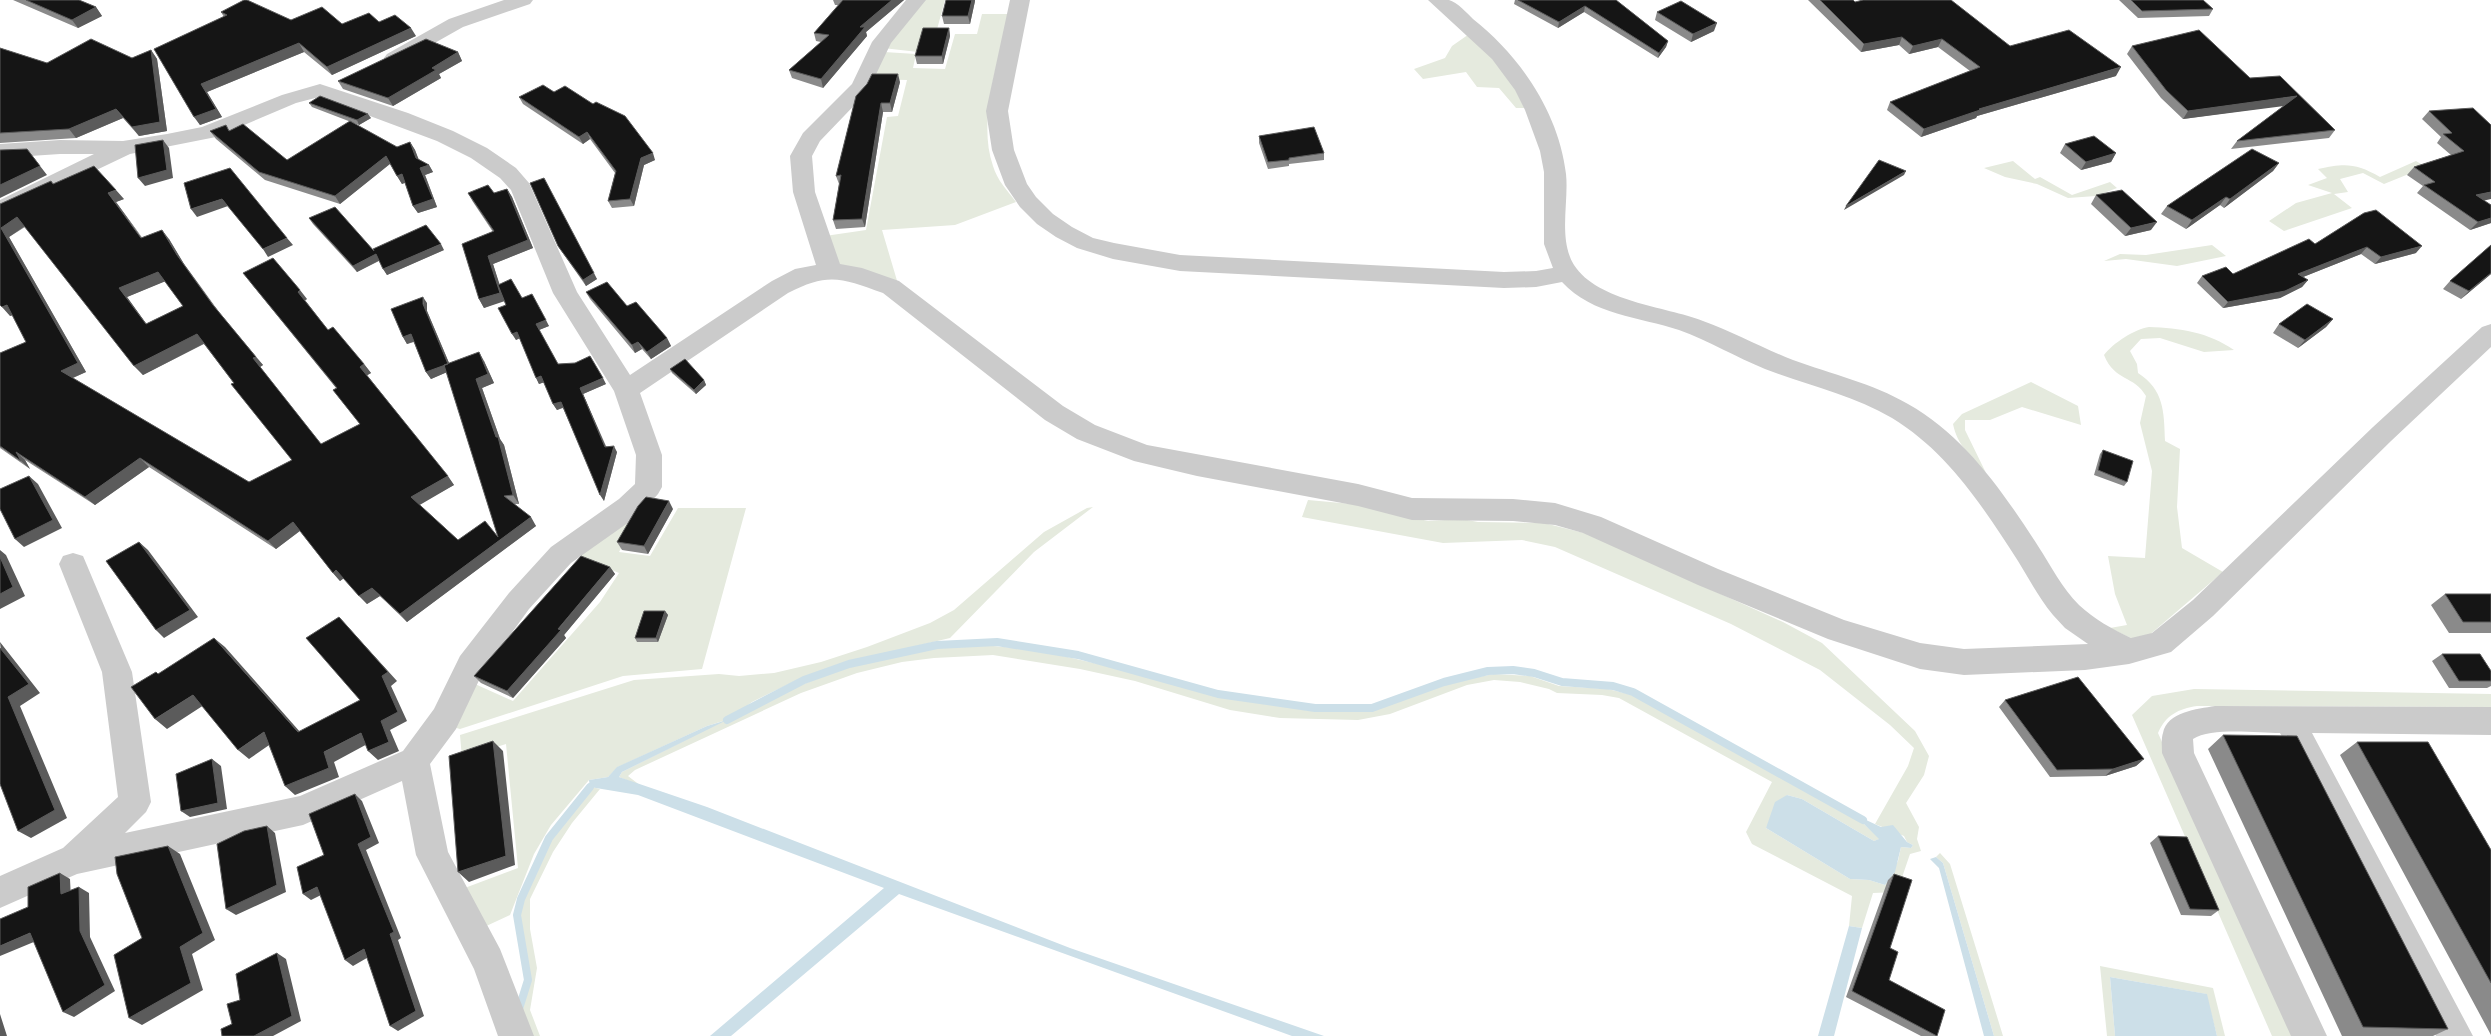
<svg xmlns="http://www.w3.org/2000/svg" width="2491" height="1036" font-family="'DejaVu Sans',sans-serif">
	<rect width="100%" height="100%" fill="#fff"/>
	<!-- green -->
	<path fill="#e5eade" d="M920,0H945L936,33L918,52L883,48Z
		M982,14H1009C999,61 977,120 993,166C997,180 1007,190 1016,202L955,225L882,230L898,284L835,266L825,236L866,230L887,117L898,116L907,80L869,79L884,52L916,54L913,68L945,69L955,34H977Z
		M1472,32L1530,108H1516L1499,88L1477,87L1466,72L1423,79L1414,69L1445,58L1452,46Z
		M2013,161L2035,179L2040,177L2072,195L2110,182L2117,188L2096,196L2068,198L2037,184L2005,177L1984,168Z
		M2416,161L2426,167L2384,184L2363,173L2340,179L2348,192L2334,194L2352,208L2284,231L2269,221L2296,203L2332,193L2308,185L2327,178L2318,169C2345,163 2356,163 2380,177Z
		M2212,245L2226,256L2177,266L2126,259L2104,261L2120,254L2146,255Z
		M2149,327C2180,328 2208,332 2234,350L2204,352L2160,338L2141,339L2130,351L2137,364L2138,373C2164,390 2164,411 2165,441L2180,449L2177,507L2182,548L2223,572L2147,637L2135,640L2110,628L2127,625L2115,594L2108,556L2145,558L2152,471L2140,423L2146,396C2134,375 2115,382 2104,355C2113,343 2135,329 2149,327Z
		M2031,382L2078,406L2081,425L2022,407L1990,420H1965V430L1986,473C1972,458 1957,445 1953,424L1962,414Z
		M1308,500L1352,504L1428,521L1462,519L1478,522L1544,523L1588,534L1783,622L1822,643L1915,731L1929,756L1924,775L1906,803L1919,827L1917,839L1921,851L1910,854L1897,892L1873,893L1862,928L1849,926L1852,896L1752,844L1746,832L1772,782L1619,698L1602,695L1557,693L1549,689L1520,682L1494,680L1467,685L1390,714L1358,720L1280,718L1230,710L1135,681L1080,669L993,655L934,658L902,662L857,673L801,693L635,770L628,776L641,786L619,777L622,772L723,721L707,726L618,767L608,777L589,780L551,825L534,854L510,915L482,928L462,889L518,868L506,744L462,758L460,735L634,680L719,674L739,676L774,673L821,662L867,647L930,623L954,610L1044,532L1087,508L1093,507L1034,552L950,638L848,662L801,678L752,702L731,718L801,685L847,667L927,649L949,646H993L1037,650L1124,670L1215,696L1311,711L1376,709L1457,681L1494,674L1530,676L1559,686L1608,689L1632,695L1862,822L1880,839L1874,841L1802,799L1787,795L1766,828L1850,879L1869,880L1885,885L1898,861L1901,847L1911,848L1913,845L1907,842L1904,836L1875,824L1908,766L1914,748L1890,725L1820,670L1731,624L1555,547L1522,540L1443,543L1302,517Z
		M678,508H746L702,669L623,676L460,729L453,727L475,684L513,701L600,602L619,573L578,556L593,541L638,517L619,552L650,556Z
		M2194,689L2491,694V707L2197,706C2178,709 2166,715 2158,733L2292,1036H2272L2132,715L2152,696Z
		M592,787L600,789L572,823L553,852L530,899V929L537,968L530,1010L540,1036H525L520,1014L529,980L518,915L522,899L551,839Z
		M1940,853L1950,864L2003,1036H1994L1943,863L1936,857Z
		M2100,966L2213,988L2225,1036H2217L2206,994L2110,977L2115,1036H2107Z"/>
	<!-- water -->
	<path fill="#ccdfe8" d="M727,720L622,772L619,777L707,807L1070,948L1324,1036H1292L899,894L731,1036H710L884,888L638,795L590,787L589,780L608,777L617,767L707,726Z
		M1787,795L1802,799L1874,841L1879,839L1862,822L1864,819L1881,827L1893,825L1907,842L1913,845L1911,848L1901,847L1895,872L1885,885L1869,880L1850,879L1766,828L1775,802Z
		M1936,857L1943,863L1994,1036H1984L1939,868L1930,859Z
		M1849,926L1862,928L1834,1036H1818Z
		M2110,977L2207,994L2217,1036H2115Z"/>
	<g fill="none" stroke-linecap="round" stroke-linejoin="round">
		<!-- stream -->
		<path stroke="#ccdfe8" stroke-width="8" d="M727,720L804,680L849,664L937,645L997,642L1078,655L1218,694L1315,708H1372L1444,682L1488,671L1513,670L1534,673L1562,682L1613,686L1633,692L1863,820
			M518,1012L528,980L517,915L521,899L549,838L590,787"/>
		<!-- minor -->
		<path fill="#cbcbcb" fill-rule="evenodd" d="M504,0H533L530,4L463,27L401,62L394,64L387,62L384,58L387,54L449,19Z
			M906,0H926L891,43L868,91L820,141L812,156L815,192L840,264L862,268L899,281L1063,406L1095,425L1147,445L1358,484L1412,498L1513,499L1555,503L1601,517L1718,569L1844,620L1920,643L1964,649L2088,644L2065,628L2053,615C2039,598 2029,579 2018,561C1983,507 1948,452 1892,418C1853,395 1807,385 1765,369C1736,357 1709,341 1679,330C1640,317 1592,315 1562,282L1536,287L1504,288L1180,271L1113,259L1077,248L1056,237L1037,224L1020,207L1005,185L992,150L986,111L1010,0H1030L1008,111L1014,150L1027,184L1036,197L1053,214L1072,227L1093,238L1114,243L1180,255L1504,272L1536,271L1553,268L1544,244V172L1540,151L1525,110L1515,90L1492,59L1428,0C1434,0 1443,0 1449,0C1457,2 1467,13 1473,19C1520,56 1559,113 1566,174C1569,202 1558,239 1574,265C1598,302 1665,306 1703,321C1734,332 1762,348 1793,360C1831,374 1872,383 1908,404C1965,436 2003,492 2038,546C2051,566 2062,588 2079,605C2094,619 2112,629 2131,638L2152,633L2193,600L2373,427L2482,327L2491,324V347L2391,441L2213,616L2171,652L2129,664L2085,670L1964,675L1920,669L1828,639L1698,585L1583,533L1555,525L1513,521L1412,520L1358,506L1197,476L1134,461L1077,439L1045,420L883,293C842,278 828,272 788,293L640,393L662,455V487L658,494L639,515L571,563L529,609L482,674L456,729L430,764L448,852L500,949L534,1036H498L474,969L416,855L402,781L303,825L77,874L0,908V876L63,848L118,797L102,672L59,564L63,556L73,553L83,556L132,672L151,802L146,812L125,833L300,796L403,751L434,709L460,656L509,593L551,547L619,499L635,484L636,455L614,391L553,293L511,190L500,178L471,158L437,141L319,97L296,103L216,137L130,154L0,216V200L94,154H60L0,158V144L60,140L123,141L167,134L202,127L282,95L320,84L408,113L453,131L487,148L516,168L529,183L577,292L630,375L772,281L795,269L816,265L793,192L790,156L803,133L852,84L872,42Z
			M2215,706L2491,707V735L2312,733L2473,1036H2436L2280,733C2258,733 2211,727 2193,739L2194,753L2327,1036H2291L2162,753C2162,747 2161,739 2163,733C2167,712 2197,709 2215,706Z"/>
	</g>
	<!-- wall -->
	<path fill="#8a8a8a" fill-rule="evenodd" d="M13,0H79L96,7L102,16L78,28Z
		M833,0H904L866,32L867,36L823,88L792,78L789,70L821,42L816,41L814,33L838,5H835Z
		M1515,0H1616L1668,41L1666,47L1658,58L1584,12L1558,28L1514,4Z
		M1808,0H1853L1855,2L2010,46L2116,76L1977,116L1976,118L1921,137L1887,110L1890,102L1970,71L1938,47L1909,54L1899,45L1861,52Z
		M2119,0H2203L2213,9L2209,16L2138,18Z
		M975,1L970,24H944L942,16Z
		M221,12L291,20L342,24L379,22L416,36L332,75L304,52L207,92L222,117L200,125L154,49L224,17Z
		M1657,12L1714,31L1691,42L1655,20Z
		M949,28L950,36L943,64H917L915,56Z
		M2132,46L2250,78L2335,130L2329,138L2231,149L2237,141L2285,105L2183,119L2161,98L2127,54Z
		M0,48L47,63L132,58L151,50L157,59L167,131L139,136L123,118L76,138L0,143Z
		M458,52L462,61L439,74L441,78L393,106L343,89L338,81Z
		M900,82L892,112H883L865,227L836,229L833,220L839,184L836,176L856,96Z
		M554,92L593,104L655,160L644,165L634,206L612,208L608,201L615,173L590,139L583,144L523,104L519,97Z
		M309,103L371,118L359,125L312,107Z
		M2429,111L2491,125L2484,201L2491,205V223L2470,230L2417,193L2423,186L2407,175L2414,167L2451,155L2437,143L2441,137L2422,119Z
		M230,130L287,160L397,147L410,142L415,150L418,159L429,165L433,172L425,175L437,207L418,213L413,206L405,183L402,184L390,164L340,204L265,180L216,139L210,131Z
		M1259,136L1324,153V160L1289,164V166L1268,169L1259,143Z
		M2065,144L2116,153L2111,162L2081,170L2060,153Z
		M2279,163L2273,171L2224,208L2220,205L2186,229L2161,214L2167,206Z
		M53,184L124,199L116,202L142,238L169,239L184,264L219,312L263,365L260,367L321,444L360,424L333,390L336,388L250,282L307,299L305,300L328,330L364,364L371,373L367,375L454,485L419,504L458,540L498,537L447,372L431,379L426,372L414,342L407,344L403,337L427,303V311L449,363L484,361L494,383L482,388L500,439L504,445L519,504H514L536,526L407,622L380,596L367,604L344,578L340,581L333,573L300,531L276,549L149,467L95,505L25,460L30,469L0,448V353L26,342L13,315L10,316L0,204ZM25,227L143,375L204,344L292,460L249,482L73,378L86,372L9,237ZM165,281L183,306L146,324L127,297Z
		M507,189L512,197L533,248L493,264L499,284L522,298L549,326L539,330L558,364L606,384L583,394L606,446L617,452L604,501L563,408L557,410L553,404L544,382L539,384L520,338L516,340L504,300L484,308L479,299L493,232L473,202L468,193H494Z
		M2096,195L2151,230L2125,236L2091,204Z
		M2364,213L2416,253L2375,264L2361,254L2303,277L2308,280L2302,287L2280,298L2223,308L2197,283L2202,276L2233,274L2315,244Z
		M309,218L374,251L444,250L387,275L379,261L357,272L313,224Z
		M2491,245V274L2461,299L2443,289L2450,281Z
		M558,246L597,279L586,286L562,252Z
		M586,292L627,306L667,338L671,346L651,359L642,349L635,353L590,299Z
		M2333,319L2326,327L2298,348L2273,333L2279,324Z
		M670,369L704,380L706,385L696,394L672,373Z
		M2103,450L2127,482L2124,486L2094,475L2100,454Z
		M673,509L648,554L622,550L617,542Z
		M610,567L615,574L564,635L566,638L513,698L481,683L474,676Z
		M2445,594H2491V633H2449L2431,605Z
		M665,611L668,615L658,642H637L635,638Z
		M2442,654L2491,671V686L2487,688H2449L2432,661Z
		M2005,700L2144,759L2136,766L2105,776L2050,777L1999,707Z
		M2223,735L2448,1029L2433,1036H2342L2208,749Z
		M2357,742L2491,850V1035L2340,755Z
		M2158,836L2219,910L2211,916L2181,915L2150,843Z
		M1894,874L1890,948L1889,980L1937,1036H1921L1846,997L1888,880Z"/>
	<!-- shaded-wall -->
	<path fill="#5b5b5b" d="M892,0H904L866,32L867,36L823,88L821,79L860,27Z
		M972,0H975V1L970,24L968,16Z
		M1585,6L1584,12L1558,28L1559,22Z
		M96,7L102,16L78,28L72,20Z
		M1717,23L1714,31L1691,42L1693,34Z
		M411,28L416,36L332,75L327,67Z
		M949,28L950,36L943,64L942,56Z
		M1902,37L1899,45L1861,52L1864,44Z
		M1942,39L1938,47L1909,54L1913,46Z
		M1668,41L1666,47L1658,58L1659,53Z
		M299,43L304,52L207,92L222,117L200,125L194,117L201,84Z
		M151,50L157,59L167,131L139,136L132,127Z
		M458,52L462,61L439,74L441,78L393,106L388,98L432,68Z
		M2121,67L2116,76L1977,116L1976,118L1921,137L1924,129L1979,109Z
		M898,74L900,82L892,112L890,103Z
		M2297,96L2291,105L2183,119L2188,111Z
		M881,103L883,112L865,227L862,219Z
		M116,109L123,118L76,138L69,129Z
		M368,114L371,118L359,125L357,120Z
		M587,132L590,139L583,144L579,137Z
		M163,140L169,148L173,178L145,186L138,178Z
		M410,142L415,150L421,165L416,158Z
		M27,149L47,175L0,198V185Z
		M653,153L655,160L644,165L634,206L630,199L641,158Z
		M2116,153L2111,162L2081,170L2086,162Z
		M386,156L391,163L340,204L335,196Z
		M2279,163L2273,171L2224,208L2230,199Z
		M429,165L433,172L425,175L437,207L418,213L413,206L420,168Z
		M1906,171L1904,175L1844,210L1846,206Z
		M402,174L406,182L402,184L397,176Z
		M507,189L512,197L533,248L493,264L505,301L484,308L479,299L488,256Z
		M116,190L124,199L116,202L149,247L108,193Z
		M2491,192V199L2469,204L2476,195Z
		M2226,197L2220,205L2186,229L2192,220Z
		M222,199L228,206L197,217L191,209Z
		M17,217L25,226L9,237L86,372L70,379L61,371L1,228Z
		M2491,218V223L2470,230L2478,222Z
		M2157,222L2151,230L2125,236L2131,228Z
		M162,230L169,239L184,264L221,314L177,255Z
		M287,238L293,245L268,257L263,249Z
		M441,244L444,250L387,275L383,269Z
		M2422,246L2416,253L2375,264L2381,257Z
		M2367,247L2361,254L2293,281L2298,274Z
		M376,254L380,260L357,272L353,266Z
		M158,272L166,281L127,297L153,333L146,324L119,288Z
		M594,273L597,279L586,286L583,280Z
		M2491,273V274L2461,299L2469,291Z
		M2308,280L2302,287L2280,298L2223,308L2228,302Z
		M300,290L307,299L304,301L298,292Z
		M423,297L427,303V311L452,370L431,379L426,372Z
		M7,305L16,314L10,316L2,307Z
		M2333,319L2326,327L2298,348L2305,340Z
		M546,320L549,326L539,330L536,324Z
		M517,332L520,338L516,340L512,334Z
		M197,334L205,343L143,375L134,366Z
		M411,334L415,341L407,344L403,337Z
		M667,338L671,346L651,359L647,352Z
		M638,342L642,349L635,353L632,345Z
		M479,352L484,361L494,383L482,388L500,439L504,445L519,504L513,495L496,437L476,379Z
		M256,357L263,365L260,367L253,358Z
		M364,364L371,373L366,376L360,367Z
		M541,376L545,382L539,384L536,378Z
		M603,378L606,384L583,394L608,452L605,447L580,388Z
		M704,380L706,385L696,394L694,390Z
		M561,402L564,407L557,410L553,404Z
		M614,446L617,452L604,501L600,495Z
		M16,452L25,460L30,469L21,461Z
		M140,458L149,467L95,505L85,497Z
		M29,476L38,484L62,528L24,547L15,539Z
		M448,476L454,485L418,506L411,497Z
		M669,501L673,509L648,554L644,546Z
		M531,517L536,526L407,622L400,614Z
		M293,522L301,530L276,549L268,541Z
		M139,542L148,550L198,617L164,638L156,630Z
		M0,550L6,555L25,596L0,609Z
		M610,567L615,574L564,635L566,638L513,698L507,691Z
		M336,570L344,578L340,581L333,573Z
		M372,588L380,596L367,604L359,596Z
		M665,611L668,615L658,642L656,638Z
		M339,617L397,681L391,686L407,721L390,730L399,751L378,760L368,751L381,721L382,676Z
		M214,638L225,647L308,741L298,732Z
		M0,642L40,693L20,706L67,818L31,838L18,831Z
		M193,695L204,705L167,729L155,719Z
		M264,732L275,741L249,759L238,750Z
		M361,733L371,742L334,762L339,777L295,795L285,786L324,752Z
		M493,741L503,751L515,865L469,882L458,872Z
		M212,759L221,766L227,809L190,817L181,811Z
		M2144,759L2136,766L2105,776L2113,769Z
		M355,794L362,801L379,843L366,850L401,938L398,940L424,1016L398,1031L390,1026L358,844Z
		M267,826L275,833L286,892L236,915L226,909Z
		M168,846L180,854L215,940L192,954L203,990L142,1025L129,1018L180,947Z
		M60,873L70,879L71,900L61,894Z
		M79,887L89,893L90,937L115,991L74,1017L63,1012Z
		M317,887L325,893L311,900L303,894Z
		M30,933L41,939L0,956V946Z
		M364,949L372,955L353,966L345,960Z
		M277,953L286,959L301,1021L273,1036H254Z
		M0,1014L7,1036H0Z"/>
	<!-- building -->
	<path fill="#151515" stroke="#5b5b5b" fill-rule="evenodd" d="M26,0H79L96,7L72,20Z
		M244,0H247L291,20L322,7L342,24L369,13L379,22L395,15L411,28L327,67L299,43L201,84L216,109L194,117L154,49L227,15L221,12Z
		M843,0H892L860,27H865L821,79L789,70L829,35L814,33Z
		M946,0H972L968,16H942Z
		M1518,0H1616L1668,41L1659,53L1585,6L1559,22Z
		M1820,0H1853L1855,2L1863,0H1951L2010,46L2069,30L2121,67L1979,109L1980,110L1924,129L1890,102L1980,67L1942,39L1913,46L1902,37L1864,44Z
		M2131,0H2203L2213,9L2142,11Z
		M1681,1L1717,23L1693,34L1657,12Z
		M923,28H949L942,56H915Z
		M2199,30L2250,78L2280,76L2335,130L2237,141L2297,96L2188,111L2166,90L2132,46Z
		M91,39L132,58L151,50L160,122L132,127L116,109L69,129L0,133V48L47,63Z
		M426,39L458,52L432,68L436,70L388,98L338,81Z
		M872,74H898L890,103H881L862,219L833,220L841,175L836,176L856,96L867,84Z
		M543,85L554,92L565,86L593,104L596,102L625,116L653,153L641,158L630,199L608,201L616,171L587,132L579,137L519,97Z
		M320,96L368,114L357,120L309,103Z
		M2473,108L2491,125V192L2476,195L2491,205V218L2478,222L2424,185L2435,182L2414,167L2464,151L2443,134L2452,133L2429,111Z
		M350,121L397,147L410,142L416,158L429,165L420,168L433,199L413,206L402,174L397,176L386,156L335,196L259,172L210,131L226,125L229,131L243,124L287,160Z
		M1314,127L1324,153L1289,158V160L1268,162L1259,136Z
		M2094,136L2116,153L2086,162L2065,144Z
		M163,140L167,170L138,178L135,145Z
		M27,149L40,166L0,185V150Z
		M2252,149L2279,163L2230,199L2226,197L2192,220L2167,206Z
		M1879,160L1906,171L1846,206Z
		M94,166L116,190L108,193L141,238L162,230L177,255L213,305L256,357L253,358L321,444L360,424L333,390L337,388L243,273L273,258L300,290L298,292L328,330L333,327L364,364L360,367L448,476L411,497L458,540L485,521L498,537L444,365L479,352L488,374L476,379L496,437H498L513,495L504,496L531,517L400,614L372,588L359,596L336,570L333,573L293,522L268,541L140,458L85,497L16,452L21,461L0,446V353L26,342L7,305L2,307L0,305V204L51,181L53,184ZM17,217L134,366L197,334L234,383L231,384L292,460L249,482L61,371L78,363L1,228ZM158,272L183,306L146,324L119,288Z
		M230,168L287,238L263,249L222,199L191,209L184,183Z
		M544,178L594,273L583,280L558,246L530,183Z
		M488,185L494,193L507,189L528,240L488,256L500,293L479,299L462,244L494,231L468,193Z
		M2122,190L2157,222L2131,228L2096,195Z
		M335,207L374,251L373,249L426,225L441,244L383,269L376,254L353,266L309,218Z
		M2376,210L2422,246L2381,257L2367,247L2298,274L2308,280L2285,291L2228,302L2202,276L2226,267L2233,274L2309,239L2315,244L2364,213Z
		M2491,245V273L2469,291L2450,281Z
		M511,279L522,298L532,294L546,320L536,324L558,364L575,363L590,356L603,378L580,388L605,447L614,446L600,495L561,402L553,404L541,376L536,378L517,332L512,334L498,308L506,305L498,285Z
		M607,282L627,306L636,302L667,338L647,352L638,342L632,345L586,292Z
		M423,297V304L448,364L426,372L411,334L403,337L391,309Z
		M2307,304L2333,319L2305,340L2279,324Z
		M685,359L704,380L694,390L670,369Z
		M2103,450L2133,461L2127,482L2098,470Z
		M29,476L53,520L15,539L0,509V489Z
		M646,497L669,501L644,546L617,542L638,506Z
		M139,542L190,610L156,630L106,561Z
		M581,556L610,567L558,629L561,630L507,691L474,676Z
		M0,557L13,587L0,594Z
		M2445,594H2491V622H2463Z
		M644,611H665L656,638H635Z
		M339,617L388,672L382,676L398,712L381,721L389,742L368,751L361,733L324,752L329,768L285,786L264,732L238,750L193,695L155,719L131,687L156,672L158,674L214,638L298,732L360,700L306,638Z
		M0,648L29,684L8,697L55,810L18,831L0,784Z
		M2442,654H2480L2491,671V681H2459Z
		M2078,677L2144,759L2113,769L2057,770L2005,700Z
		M2223,735L2297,736L2448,1029L2363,1027Z
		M493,741L506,856L458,872L449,756Z
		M2357,742H2428L2491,850V983Z
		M212,759L218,803L181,811L176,774Z
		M355,794L371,837L358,844L394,932L390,934L416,1011L390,1026L364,949L345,960L317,887L303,894L297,867L324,855L309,814Z
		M267,826L277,885L226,909L217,844L244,831Z
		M2158,836L2187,837L2219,910L2190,909Z
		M168,846L203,933L180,947L191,983L129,1018L114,955L142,938L117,874L115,857Z
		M60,873L61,894L79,887L80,931L105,985L63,1012L30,933L0,946V919L28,907V887Z
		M1894,874L1912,880L1890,948L1898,952L1889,980L1945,1010L1937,1036L1852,991Z
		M277,953L292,1016L254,1036H222L221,1029L232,1024L227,1004L240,1000L236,974Z"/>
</svg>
